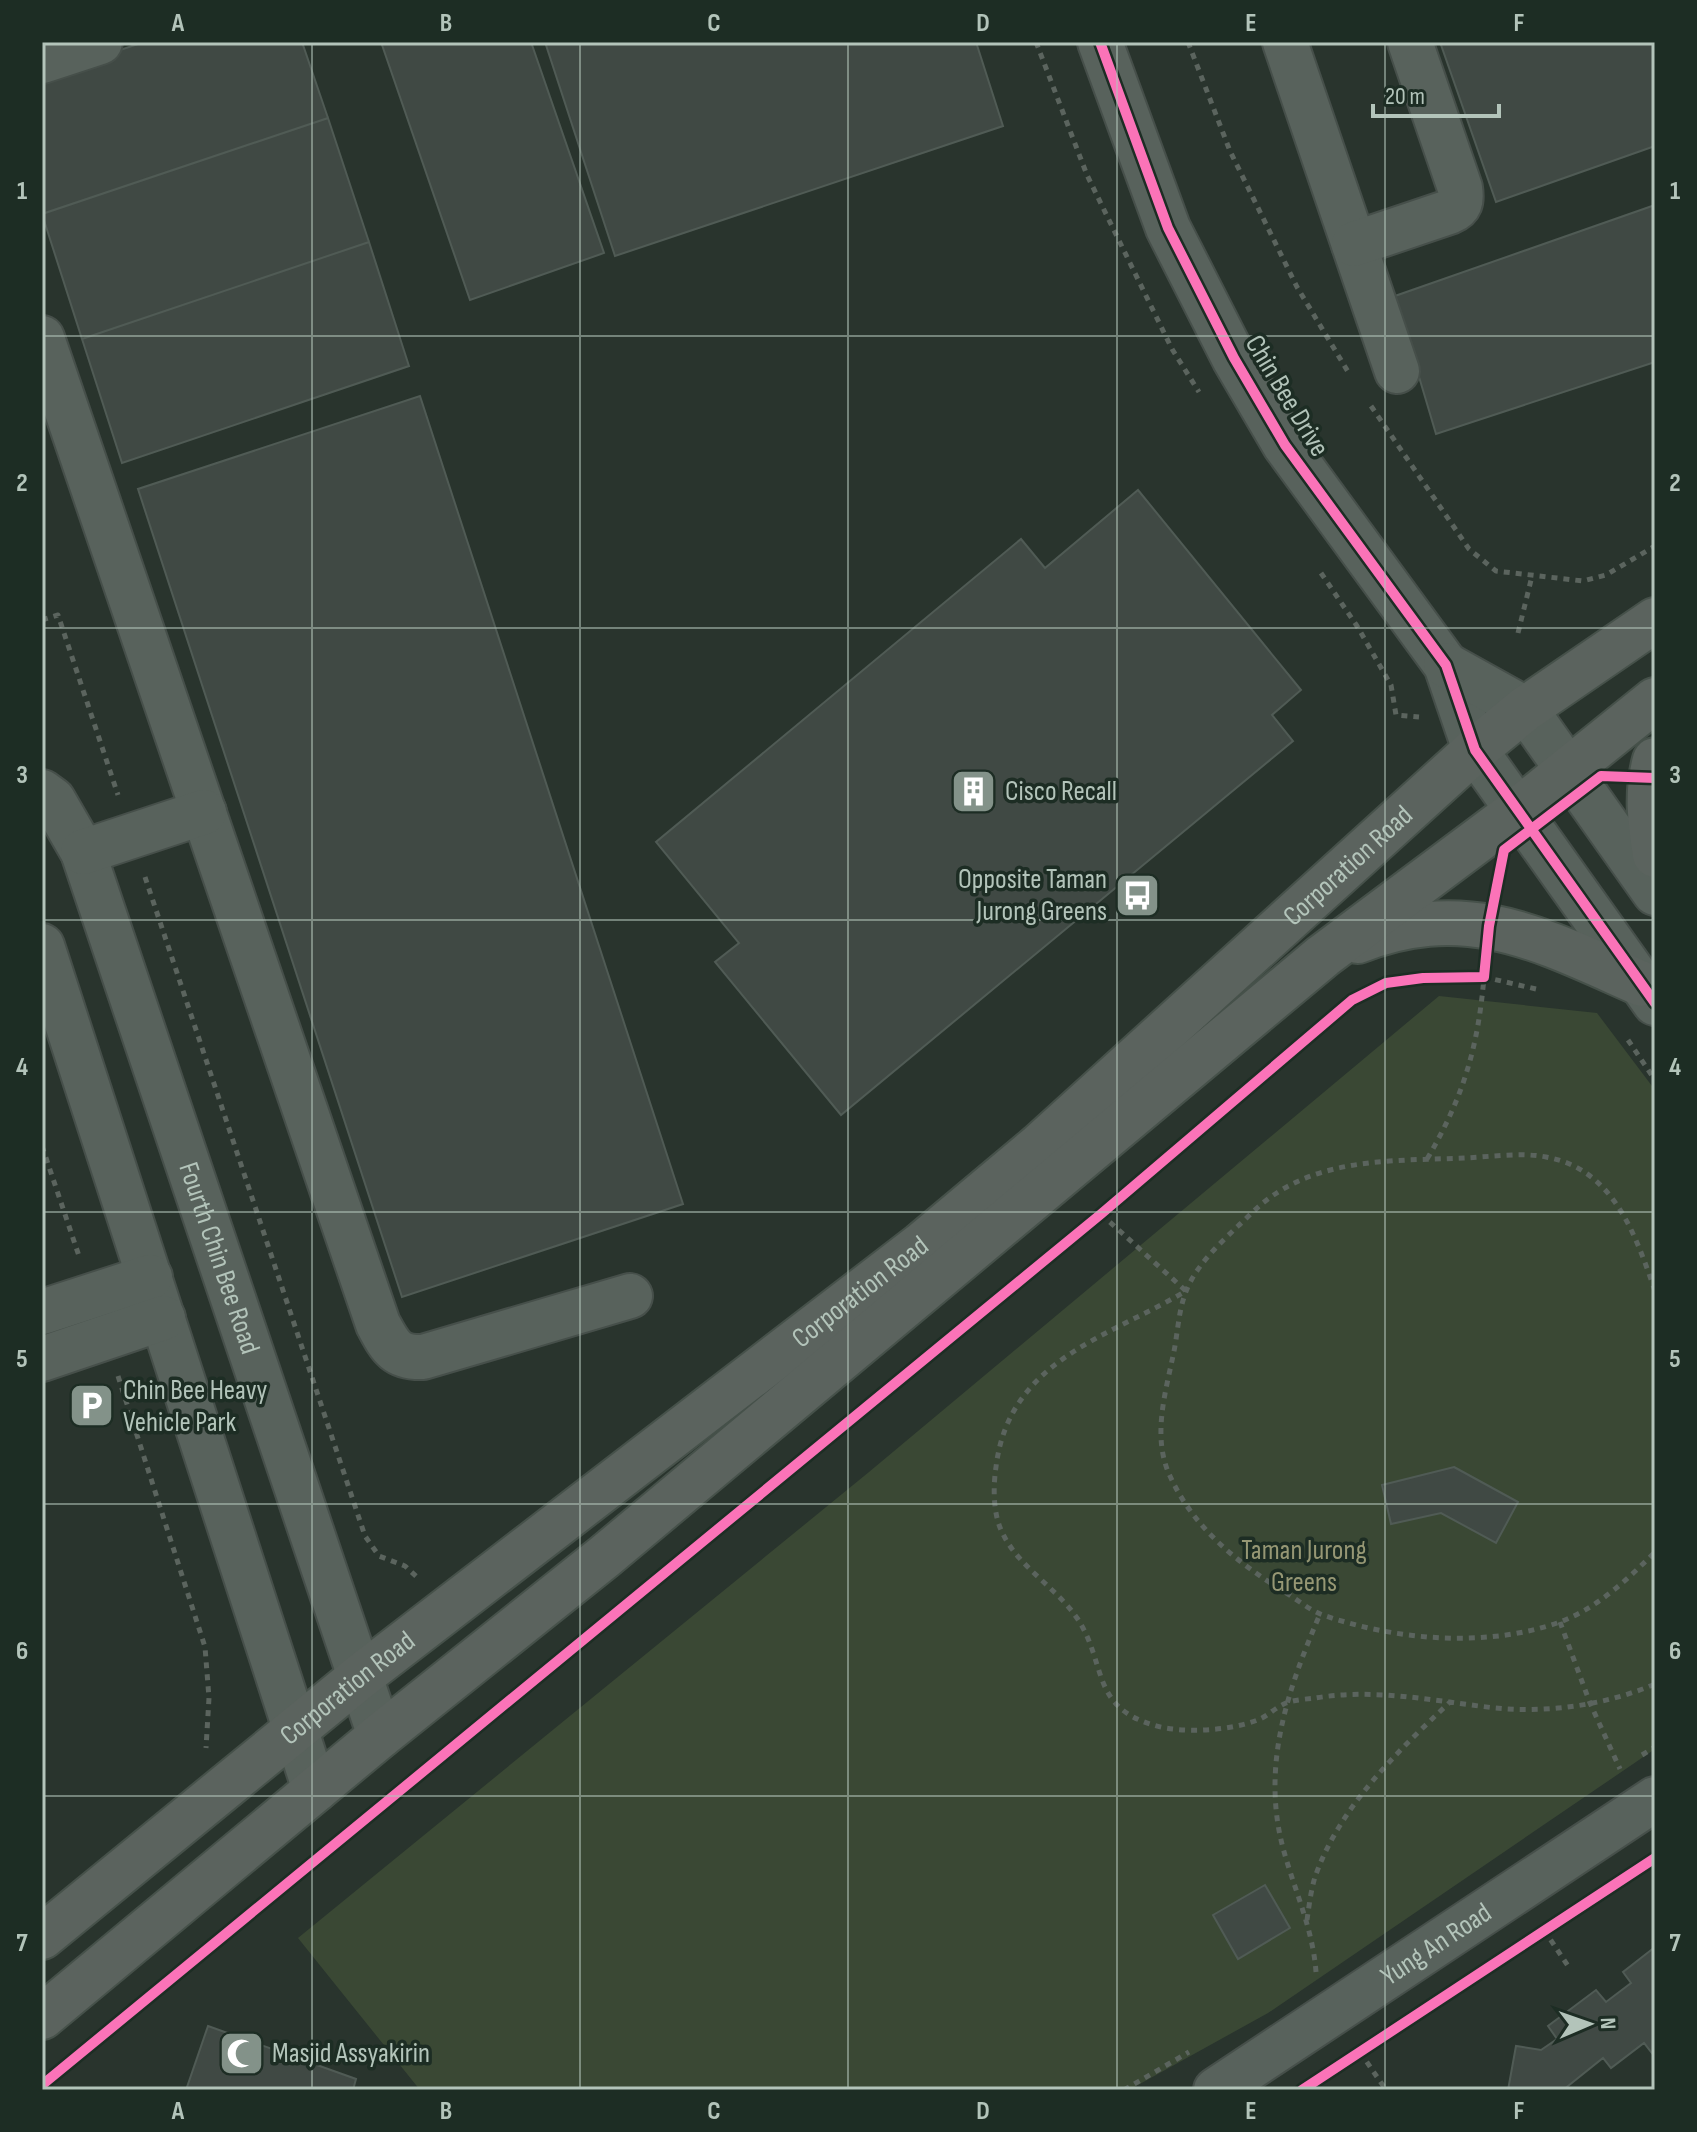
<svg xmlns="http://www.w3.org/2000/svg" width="1697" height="2132" font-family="'Sofia Sans Condensed',sans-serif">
	<rect width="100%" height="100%" fill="#29342d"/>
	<!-- green -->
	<path fill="#3a4834" d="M1439,996L1597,1013L1655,1090V1749L1268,2013L1129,2090H420L298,1938L869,1472Z"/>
	<!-- building -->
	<path fill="#404944" stroke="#505b55" stroke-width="2" d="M144,42H302L328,118L42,214V76Z
		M381,42H531L604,253L470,300Z
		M545,42H976L1003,126L615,256Z
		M1440,42H1655V146L1496,202Z
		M328,118L369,242L82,339L42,214Z
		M1655,205V362L1436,434L1395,296Z
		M369,242L409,366L122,463L82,339Z
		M420,396L683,1204L402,1297L138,489Z
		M1138,490L1301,690L1272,715L1293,741L841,1115L715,962L739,943L656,842L1021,539L1045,568Z
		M1454,1467L1518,1502L1496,1543L1441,1513L1391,1524L1382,1485Z
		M1265,1885L1290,1928L1238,1959L1213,1915Z
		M1655,1947V2057L1644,2043L1611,2068L1603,2058L1563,2090H1508L1516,2046L1541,2050L1557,2039L1548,2026L1596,1990L1606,2002L1631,1983L1623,1972Z
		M208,2026L356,2079L353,2090H186Z"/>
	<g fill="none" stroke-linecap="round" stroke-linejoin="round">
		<defs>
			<g id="minor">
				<path d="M1100,42L1168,228L1234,358L1285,445L1446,665L1475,750L1655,1003"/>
				<path d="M1285,42L1397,371"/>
				<path d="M42,61L100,42"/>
				<path d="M1354,244L1449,212C1461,207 1462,201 1460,188L1410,42"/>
				<path d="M42,338L378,1324C390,1346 395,1358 423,1357L630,1296"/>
				<path d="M1446,665L1525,709L1655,893"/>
				<path id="s1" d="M42,792L53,800L83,852L380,1736"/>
				<path d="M83,852L204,812"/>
				<path d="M42,946L315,1790"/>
				<path d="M42,1312L150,1277"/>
				<path d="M42,1359L163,1318"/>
				<path id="s2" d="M1216,2090L1655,1799"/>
			</g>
			<g id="major">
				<path d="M1655,760C1646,792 1650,823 1655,855"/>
				<path d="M1358,941C1468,898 1542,940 1642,984"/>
				<path id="s3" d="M42,1937L361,1676L921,1245L1039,1146L1475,750L1525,709L1655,620"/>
				<path d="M42,2017L380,1736L604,1557L1323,956L1517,811L1655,700"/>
			</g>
		</defs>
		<!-- minor casing -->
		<use href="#minor" stroke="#464f4a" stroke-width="48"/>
		<!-- major casing -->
		<use href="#major" stroke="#46514a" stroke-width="48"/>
		<!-- path -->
		<path stroke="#5b645e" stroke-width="5" stroke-dasharray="6 6" stroke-linecap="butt" d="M1036,42L1087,175L1172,349L1199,392
			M1188,42L1230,151L1297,287L1350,375
			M1371,406L1469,549L1496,571L1583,581L1606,575L1655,546
			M1321,573L1357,626L1391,685L1396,715L1419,717
			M42,620L58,615L118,795
			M1518,633L1532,576
			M145,877L365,1536L379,1556L405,1566L419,1579
			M1628,1040L1655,1080
			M42,1146L79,1256
			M1427,1159C1463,1098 1478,1048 1484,977L1536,989
			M1101,1214L1186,1291C1107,1338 1009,1360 996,1467C993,1487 993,1514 1002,1532C1018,1567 1056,1587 1077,1618C1107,1663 1090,1706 1153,1725C1181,1734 1232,1731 1260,1719C1269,1715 1276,1707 1286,1703C1294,1700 1306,1699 1315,1698C1376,1688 1435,1701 1495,1708C1549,1713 1606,1705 1655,1684
			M1655,1291C1635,1233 1613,1169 1546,1157C1520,1152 1490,1157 1464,1158C1397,1161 1324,1157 1268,1199C1257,1207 1248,1217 1238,1226C1219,1244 1197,1265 1187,1289C1178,1310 1178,1334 1173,1356C1165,1394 1152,1438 1170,1476C1194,1529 1239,1564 1288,1594C1299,1601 1311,1611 1323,1615C1395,1640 1484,1648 1557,1623C1595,1610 1627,1580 1655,1552
			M118,1376L205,1647L209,1698L206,1748
			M1560,1622L1590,1703L1620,1769
			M1642,1755L1655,1747
			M1307,1920C1309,1906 1311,1890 1315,1877C1340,1806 1397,1752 1450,1702
			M1544,1930L1568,1966
			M1316,1972C1313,1929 1294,1889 1283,1848C1261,1765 1288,1689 1320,1614
			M1360,2052L1386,2090
			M1124,2090L1189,2052"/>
		<!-- minor -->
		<use href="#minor" stroke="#58625c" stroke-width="44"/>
		<!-- major -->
		<use href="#major" stroke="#5b635e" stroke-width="44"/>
		<defs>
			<path id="cycleway" d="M1100,42L1168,228L1234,358L1285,445L1446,665L1475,750L1655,1003
				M42,2085L1101,1214L1352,1000L1386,983L1423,978L1484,977L1489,926L1504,850L1601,776L1655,778
				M1302,2090L1655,1858"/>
		</defs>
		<!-- cycleway casing -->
		<use href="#cycleway" stroke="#1d2d24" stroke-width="15"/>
		<!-- cycleway -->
		<use href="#cycleway" stroke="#fb73b8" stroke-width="10"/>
	</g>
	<!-- grid -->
	<path fill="none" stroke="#b3c4ba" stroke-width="2" stroke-opacity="0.55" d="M312,42V2090M580,42V2090M848,42V2090M1117,42V2090M1385,42V2090M42,336H1655M42,628H1655M42,920H1655M42,1212H1655M42,1504H1655M42,1796H1655"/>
	<!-- icons -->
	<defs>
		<symbol id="building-square" viewBox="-11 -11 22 22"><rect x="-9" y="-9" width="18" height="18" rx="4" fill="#839289" stroke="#1d2d24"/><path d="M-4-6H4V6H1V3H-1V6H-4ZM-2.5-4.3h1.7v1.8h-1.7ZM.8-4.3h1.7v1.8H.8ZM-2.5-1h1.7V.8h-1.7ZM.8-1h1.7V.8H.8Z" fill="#fff"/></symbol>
		<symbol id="bus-square" viewBox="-11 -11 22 22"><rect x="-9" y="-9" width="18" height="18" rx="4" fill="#839289" stroke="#1d2d24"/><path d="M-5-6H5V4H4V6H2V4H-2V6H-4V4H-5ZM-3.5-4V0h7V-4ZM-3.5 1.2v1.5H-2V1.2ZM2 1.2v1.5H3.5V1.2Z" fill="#fff"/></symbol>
		<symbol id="parking-square" viewBox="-11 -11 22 22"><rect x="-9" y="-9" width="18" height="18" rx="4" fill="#839289" stroke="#1d2d24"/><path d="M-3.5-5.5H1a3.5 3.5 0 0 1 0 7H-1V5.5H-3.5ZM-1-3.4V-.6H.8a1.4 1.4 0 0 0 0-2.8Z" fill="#fff"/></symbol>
		<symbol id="mosque-square" viewBox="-11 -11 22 22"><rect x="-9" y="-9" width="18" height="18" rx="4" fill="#839289" stroke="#1d2d24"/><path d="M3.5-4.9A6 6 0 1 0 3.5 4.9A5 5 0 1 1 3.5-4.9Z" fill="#fff"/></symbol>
	</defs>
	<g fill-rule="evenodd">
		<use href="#building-square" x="948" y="766" width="51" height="51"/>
		<use href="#bus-square" x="1112" y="870" width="51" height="51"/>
		<use href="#parking-square" x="66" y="1380" width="51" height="51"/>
		<use href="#mosque-square" x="216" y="2028" width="51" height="51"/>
	</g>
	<g text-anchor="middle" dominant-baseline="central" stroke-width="7" stroke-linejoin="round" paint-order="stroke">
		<!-- street labels -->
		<g font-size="28" fill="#b3c4ba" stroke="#1d2d24">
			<text transform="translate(1287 396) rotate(59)">Chin Bee Drive</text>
			<text stroke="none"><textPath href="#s3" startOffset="1690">Corporation Road</textPath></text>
			<text stroke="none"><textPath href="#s1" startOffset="502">Fourth Chin Bee Road</textPath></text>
			<text stroke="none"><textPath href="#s3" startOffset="1042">Corporation Road</textPath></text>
			<text stroke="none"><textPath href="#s3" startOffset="394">Corporation Road</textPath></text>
			<text stroke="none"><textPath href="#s2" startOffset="264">Yung An Road</textPath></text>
		</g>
		<!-- poi labels -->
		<g font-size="28" fill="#b3c4ba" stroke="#1d2d24" text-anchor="start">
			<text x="1005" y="791">Cisco Recall</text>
			<text x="1107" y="879" text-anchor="end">Opposite Taman<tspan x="1107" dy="32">Jurong Greens</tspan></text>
			<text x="123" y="1390">Chin Bee Heavy<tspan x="123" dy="32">Vehicle Park</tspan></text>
			<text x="272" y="2053">Masjid Assyakirin</text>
		</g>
		<!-- park labels -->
		<g font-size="28" fill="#969774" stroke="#1d2d24">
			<text x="1304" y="1550">Taman Jurong<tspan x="1304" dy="32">Greens</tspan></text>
		</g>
	</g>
	<!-- border -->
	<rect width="1697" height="2132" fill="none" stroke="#1d2d24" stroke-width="88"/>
	<!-- north arrow -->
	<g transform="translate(1589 2024) rotate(88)" stroke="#1d2d24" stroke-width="6" paint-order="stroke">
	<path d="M0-6L14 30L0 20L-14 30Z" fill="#b3c4ba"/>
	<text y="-12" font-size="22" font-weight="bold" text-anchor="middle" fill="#b3c4ba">N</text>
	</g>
	<!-- scale -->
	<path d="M1373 104v12h126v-12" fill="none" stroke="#b3c4ba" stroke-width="4"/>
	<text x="1385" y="104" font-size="24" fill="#b3c4ba" stroke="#1d2d24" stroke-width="6" paint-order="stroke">20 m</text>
	<rect x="44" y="44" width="1609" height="2044" fill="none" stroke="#b3c4ba" stroke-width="3"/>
	<g font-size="26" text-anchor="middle" font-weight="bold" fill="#b3c4ba">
		<text x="178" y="31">A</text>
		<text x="446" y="31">B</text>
		<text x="714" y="31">C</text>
		<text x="983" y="31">D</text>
		<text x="1251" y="31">E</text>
		<text x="1519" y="31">F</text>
		<text x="22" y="199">1</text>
		<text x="1675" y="199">1</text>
		<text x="22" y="491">2</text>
		<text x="1675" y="491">2</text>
		<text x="22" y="783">3</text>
		<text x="1675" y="783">3</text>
		<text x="22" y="1075">4</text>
		<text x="1675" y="1075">4</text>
		<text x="22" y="1367">5</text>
		<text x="1675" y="1367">5</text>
		<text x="22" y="1659">6</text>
		<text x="1675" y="1659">6</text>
		<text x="22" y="1951">7</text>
		<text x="1675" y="1951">7</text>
		<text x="178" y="2119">A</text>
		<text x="446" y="2119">B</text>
		<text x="714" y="2119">C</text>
		<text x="983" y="2119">D</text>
		<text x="1251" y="2119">E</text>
		<text x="1519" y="2119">F</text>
	</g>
</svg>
